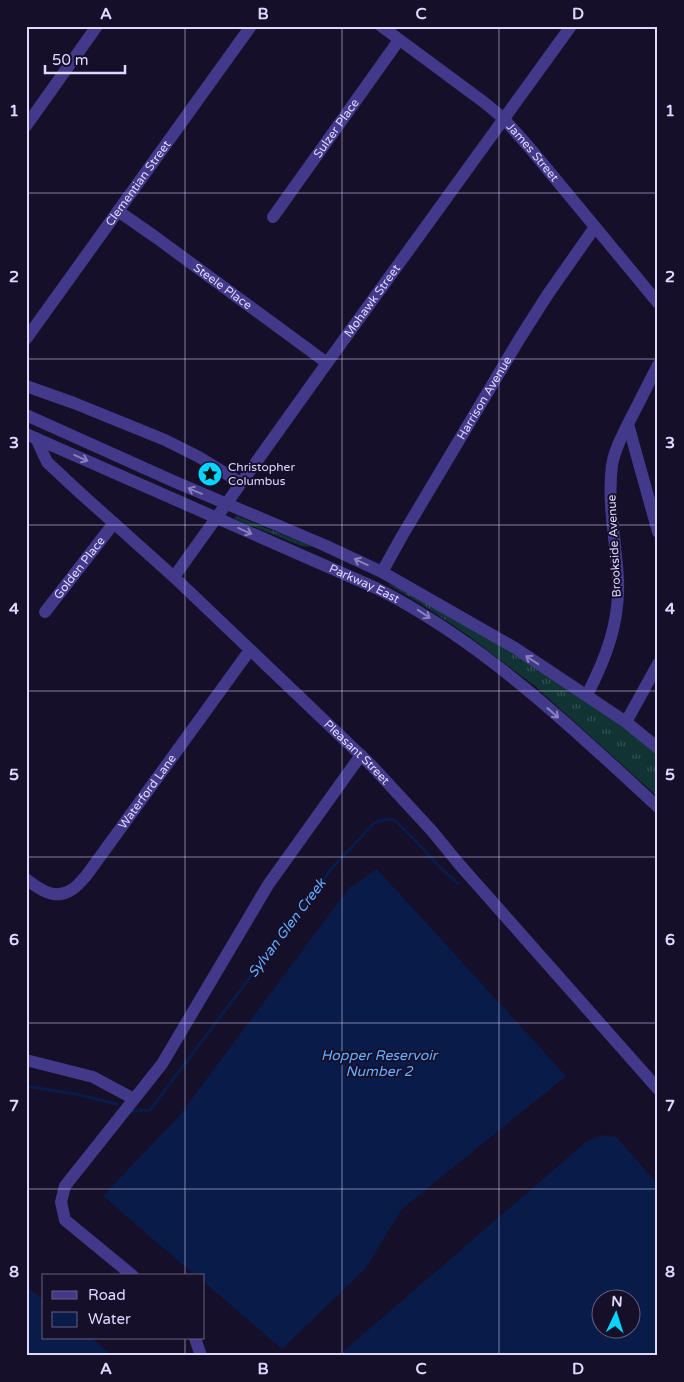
<svg xmlns="http://www.w3.org/2000/svg" width="684" height="1382" font-family="'Varela Round',sans-serif">
	<defs>
		<pattern id="grass-tufts" width="24" height="20" patternUnits="userSpaceOnUse" patternTransform="scale(1.25)"><rect width="24" height="20" fill="#123334"/><path d="M3 7l-1-3M5 7V3M7 7l1-3M15 17l-1-3M17 17v-4M19 17l1-3" fill="none" stroke="#345052"/></pattern>
	</defs>
	<rect width="100%" height="100%" fill="#160f2a"/>
	<!-- grass -->
	<path fill="url(#grass-tufts)" d="M236,516H237L313,547L302,546L235,519Z
		M389,584L406,591C492,642 581,690 658,754V797L535,686L466,634L423,605L389,585Z"/>
	<!-- water -->
	<path fill="#091c49" fill-rule="evenodd" d="M377,869L566,1076L402,1209L365,1269L282,1349L204,1282V1276H196L103,1196L179,1116L349,888Z
		M601,1135L616,1137L658,1184V1356H338L586,1142ZM602,1300H632V1330H602Z
		M26,1286L44,1300V1338H92L113,1356H26Z"/>
	<g fill="none" stroke-linecap="round" stroke-linejoin="round">
		<!-- stream -->
		<path stroke="#091c49" stroke-width="3" d="M26,1086L75,1094L117,1104
			M132,1111L150,1110L333,867L374,823L386,819L394,820L403,828L440,867L457,883"/>
		<!-- minor -->
		<g stroke="#42398a" stroke-width="12">
			<path id="s1" d="M381,26L485,103L504,119L529,147L658,303"/>
			<path d="M26,126L97,26"/>
			<path id="s2" d="M118,211L154,236L327,363"/>
			<path id="s3" d="M273,217L399,40"/>
			<path id="s4" d="M26,339L251,26"/>
			<path d="M26,386L74,403L165,440L199,457L241,483"/>
			<path d="M26,415L173,481L324,545L382,572L515,648L626,722L658,748"/>
			<path d="M628,424L658,532"/>
			<path id="s5" d="M26,434L376,588C390,595 403,602 416,610C505,663 582,737 658,807"/>
			<path id="s6" d="M36,438L47,462L78,491L174,577L372,766L432,831L459,864L658,1089"/>
			<path id="s7" d="M382,572L402,536L520,338L548,294L595,227"/>
			<path id="s8" d="M174,577L327,363L571,26"/>
			<path id="s9" d="M45,612L114,523"/>
			<path d="M587,695C606,658 620,622 618,579C616,541 607,504 612,465C615,448 624,432 632,416C641,399 649,382 658,365"/>
			<path d="M626,722L658,664"/>
			<path id="s10" d="M26,879C39,889 55,901 71,890C77,887 81,881 86,876L250,650"/>
			<path d="M26,1060L93,1077L134,1099"/>
			<path d="M133,1276L65,1220L61,1202L65,1186L162,1064L268,885L361,755"/>
			<path d="M195,1338L201,1356"/>
		</g>
	</g>
	<!-- one-way arrows -->
	<defs><path id="oneway-shaft" d="M-6 0H5M1.5-3L5.5 0L1.5 3" fill="none" stroke-width="1.6" stroke-linecap="round" stroke-linejoin="round" transform="scale(1.25)"/></defs>
	<g stroke="#8981bf">
		<use href="#oneway-shaft" transform="translate(81 458) rotate(24)"/>
		<use href="#oneway-shaft" transform="translate(195 491) rotate(-157)"/>
		<use href="#oneway-shaft" transform="translate(245 531) rotate(24)"/>
		<use href="#oneway-shaft" transform="translate(361 562) rotate(-155)"/>
		<use href="#oneway-shaft" transform="translate(424 614) rotate(33)"/>
		<use href="#oneway-shaft" transform="translate(532 660) rotate(-147)"/>
		<use href="#oneway-shaft" transform="translate(553 713) rotate(41)"/>
	</g>
	<!-- grid -->
	<path fill="none" stroke="#dfd8ff" stroke-width="1" stroke-opacity="0.55" d="M185,26V1276M342,26V1356M499,26V1356M26,193H658M26,359H658M26,525H658M26,691H658M26,857H658M26,1023H658M26,1189H658M185,1338V1356"/>
	<!-- icons -->
	<defs>
		<symbol id="sight-disc" viewBox="-11 -11 22 22"><circle r="9.5" fill="#04d5ff" stroke="#160f2a"/><path d="M0-6L1.8-2.2L6-1.7L2.9 1.2L3.7 5.4L0 3.3L-3.7 5.4L-2.9 1.2L-6-1.7L-1.8-2.2Z" fill="#111"/></symbol>
	</defs>
	<g fill-rule="evenodd">
		<use href="#sight-disc" x="196" y="460" width="28" height="28"/>
	</g>
	<g text-anchor="middle" dominant-baseline="central" stroke-width="4" stroke-linejoin="round" paint-order="stroke">
		<!-- street labels -->
		<g font-size="12" fill="#dfd8ff" stroke="#160f2a">
			<text stroke="none"><textPath href="#s3" startOffset="109">Sulzer Place</textPath></text>
			<text stroke="none"><textPath href="#s1" startOffset="198">James Street</textPath></text>
			<text stroke="none"><textPath href="#s4" startOffset="192">Clementian Street</textPath></text>
			<text stroke="none"><textPath href="#s2" startOffset="129">Steele Place</textPath></text>
			<text stroke="none"><textPath href="#s8" startOffset="340">Mohawk Street</textPath></text>
			<text stroke="none"><textPath href="#s7" startOffset="202">Harrison Avenue</textPath></text>
			<text transform="translate(614 546) rotate(-93)">Brookside Avenue</text>
			<text stroke="none"><textPath href="#s9" startOffset="56">Golden Place</textPath></text>
			<text stroke="none"><textPath href="#s5" startOffset="370">Parkway East</textPath></text>
			<text stroke="none"><textPath href="#s6" startOffset="451">Pleasant Street</textPath></text>
			<text stroke="none"><textPath href="#s10" startOffset="175">Waterford Lane</textPath></text>
		</g>
		<!-- poi labels -->
		<g font-size="12" fill="#dfd8ff" stroke="#160f2a" text-anchor="start">
			<text x="228" y="467">Christopher<tspan x="228" dy="14">Columbus</tspan></text>
		</g>
		<!-- water labels -->
		<g font-size="14" font-style="italic" fill="#66aeff" stroke="#160f2a">
			<text transform="translate(287 928) rotate(-53)">Sylvan Glen Creek</text>
			<text x="379" y="1055">Hopper Reservoir<tspan x="379" dy="16">Number 2</tspan></text>
		</g>
	</g>
	<!-- border -->
	<rect width="684" height="1382" fill="none" stroke="#160f2a" stroke-width="55"/>
	<!-- legend -->
	<rect x="42" y="1274" width="162" height="65" fill="#160f2a" stroke="#665f7f"/>
	<rect x="52" y="1291" width="25" height="8" fill="#42398a" stroke="#665f7f"/>
	<text x="88" y="1300" font-size="15" fill="#dfd8ff">Road</text>
	<rect x="52" y="1312" width="25" height="15" fill="#091c49" stroke="#665f7f"/>
	<text x="88" y="1324" font-size="15" fill="#dfd8ff">Water</text>
	<!-- north arrow -->
	<g transform="translate(616 1314) rotate(4)"><circle r="24" fill="#160f2a" stroke="#665f7f"/>
	<path d="M0-4L9 19L0 12L-9 19Z" fill="#04d5ff"/>
	<text y="-8" font-size="14" font-weight="bold" text-anchor="middle" fill="#dfd8ff">N</text>
	</g>
	<!-- scale -->
	<path d="M45 65v8h80v-8" fill="none" stroke="#dfd8ff" stroke-width="2.5"/>
	<text x="52" y="65" font-size="15" fill="#dfd8ff" stroke="#160f2a" stroke-width="4" paint-order="stroke">50 m</text>
	<rect x="28" y="28" width="628" height="1326" fill="none" stroke="#dfd8ff" stroke-width="2"/>
	<g font-size="16" text-anchor="middle" font-weight="bold" fill="#dfd8ff">
		<text x="106" y="19">A</text>
		<text x="263" y="19">B</text>
		<text x="421" y="19">C</text>
		<text x="578" y="19">D</text>
		<text x="14" y="116">1</text>
		<text x="670" y="116">1</text>
		<text x="14" y="282">2</text>
		<text x="670" y="282">2</text>
		<text x="14" y="448">3</text>
		<text x="670" y="448">3</text>
		<text x="14" y="614">4</text>
		<text x="670" y="614">4</text>
		<text x="14" y="780">5</text>
		<text x="670" y="780">5</text>
		<text x="14" y="945">6</text>
		<text x="670" y="945">6</text>
		<text x="14" y="1111">7</text>
		<text x="670" y="1111">7</text>
		<text x="14" y="1277">8</text>
		<text x="670" y="1277">8</text>
		<text x="106" y="1374">A</text>
		<text x="263" y="1374">B</text>
		<text x="421" y="1374">C</text>
		<text x="578" y="1374">D</text>
	</g>
</svg>
